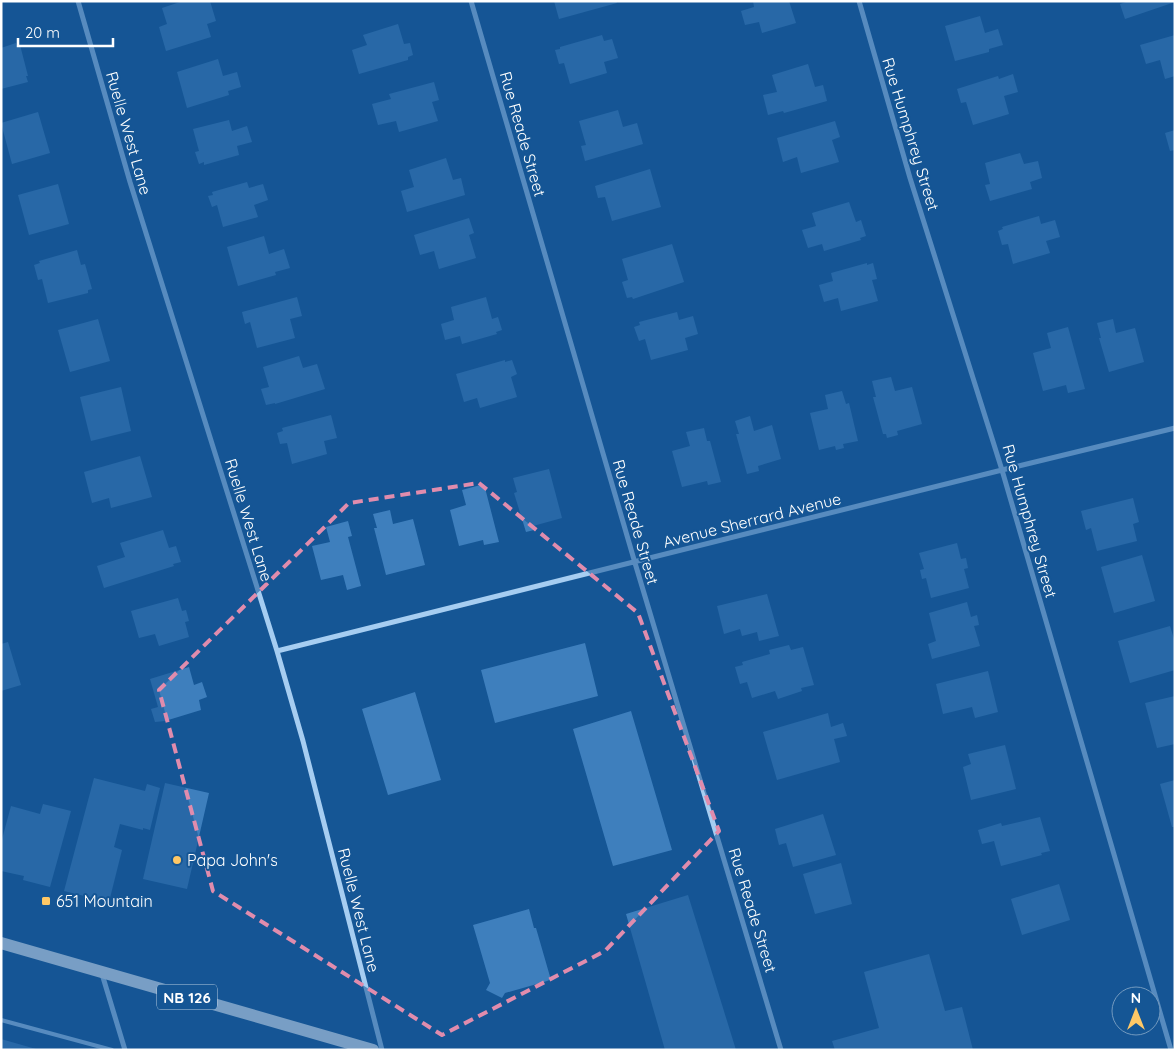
<svg xmlns="http://www.w3.org/2000/svg" width="1176" height="1051" font-family="Quicksand,sans-serif">
	<rect width="100%" height="100%" fill="#155695"/>
	<!-- building -->
	<path fill="#3e7fbd" d="M183,1H210L216,21L207,24L211,37L166,51L159,27L167,24L162,8Z
		M554,1H616L617,3L559,19Z
		M753,1H789L796,23L762,33L759,22L745,25L741,11L754,7Z
		M1129,1H1175V2L1125,19L1120,4Z
		M980,16L985,33L998,29L1003,45L989,49V52L955,61L945,26Z
		M398,24L404,44L410,43L413,55L408,57V60L359,74L352,50L367,45L363,35Z
		M602,35L604,41L612,39L618,58L604,62L607,73L570,84L564,63L559,64L555,50L560,49V47Z
		M1175,35V76L1165,79L1160,60L1146,64L1140,45Z
		M16,43L17,46L20,45L28,76H26L28,82L1,89V48Z
		M218,59L223,76L237,72L241,87L228,91L229,95L187,108L177,72Z
		M808,64L815,87L823,85L827,101L784,113L783,111L768,115L763,95L777,92L772,75Z
		M1013,74L1018,92L1004,96L1009,114L973,125L966,102L961,103L957,89L998,76L999,79Z
		M434,82L439,100L432,102L438,121L399,132L396,121L378,125L372,104L391,99L389,94Z
		M618,110L623,127L637,123L643,144L585,161L581,146L586,145L579,121Z
		M38,112L50,153L12,164L1,123Z
		M229,120L232,131L247,126L252,142L237,146L239,155L204,165V162L199,164L195,152L199,151L193,129Z
		M835,121L840,137L832,140L839,162L801,173L797,157L783,162L777,138Z
		M1175,130V150L1170,151L1165,133Z
		M1020,153L1024,164L1038,161L1042,178L1030,182L1032,189L990,201L985,185L990,184L985,163Z
		M446,158L453,180L461,178L465,195L407,212L401,191L414,187L409,170Z
		M650,169L661,207L612,221L605,197L598,198L595,186Z
		M247,182L249,188L263,184L268,200L254,205L258,217L223,227L217,205L212,207L208,196L213,195L212,192Z
		M58,184L69,224L29,235L18,195Z
		M849,202L856,222L861,220L866,236L860,238L861,240L824,251L822,244L808,248L802,230L816,226L812,213Z
		M1039,216L1041,224L1055,220L1060,237L1046,241L1050,253L1013,264L1008,244L1002,245L998,231L1003,229L1002,227Z
		M469,218L474,233L469,235L476,258L439,269L434,251L420,255L414,235Z
		M264,236L269,254L284,249L290,268L275,272L276,275L238,286L227,247Z
		M672,244L684,282L633,299L632,297L627,298L622,282L628,280L622,259Z
		M77,250L81,265L85,264L92,289L88,290V293L48,303L42,279L38,280L34,265L40,263L39,261Z
		M867,263V265L873,263L877,279L872,280L878,301L841,311L838,298L824,302L819,285L833,281L831,273Z
		M297,297L302,316L290,319L295,338L257,348L250,322L245,324L242,312Z
		M486,297L492,319L498,317L502,330L496,332L497,334L462,344L460,336L445,340L441,324L454,320L451,307Z
		M677,312L679,320L693,316L698,334L685,338L688,350L651,360L645,339L639,341L634,327L640,325L639,322Z
		M98,319L110,361L70,372L58,330Z
		M1113,319L1116,333L1135,328L1144,362L1109,372L1099,338H1101L1097,323Z
		M1068,327L1085,389L1068,393L1066,385L1043,391L1033,353L1051,348L1047,333Z
		M299,356L303,368L317,364L325,389L275,404V403L266,405L261,389L269,387L263,367Z
		M505,360V362L512,360L517,374L511,377L517,397L480,408L477,398L464,402L456,374Z
		M891,377L895,391L912,387L922,424L897,431L898,435L887,438L886,434H883L873,397H876L872,381Z
		M121,387L131,431L91,441L80,397Z
		M842,391L846,404L849,403L858,441L843,444L844,448L836,450L835,446L819,450L810,413L828,409L825,395Z
		M331,415L337,438L324,441L327,454L292,464L287,443L280,444L277,433L283,431L282,428Z
		M750,416L754,431L772,425L781,459L758,466L759,471L747,474L736,434H739L735,421Z
		M704,428L707,441H710L721,482L708,485L707,481L682,487L672,451L690,446L686,432Z
		M140,456L152,497L111,508L109,498L92,503L84,472Z
		M549,469L562,518L533,526L534,530L526,532L514,493L517,492L513,478Z
		M484,484L499,542L484,545L483,540L459,546L450,510L466,505L462,490Z
		M1133,498L1139,522L1133,524L1137,541L1097,551L1091,528L1086,530L1081,511Z
		M390,510L393,524L413,519L425,565L386,575L374,528H377L373,514Z
		M348,521L352,536L348,537L361,586L347,590L343,575L321,580L312,546L330,542L326,527Z
		M163,530L169,548L176,546L181,562L173,564L174,566L104,588L97,566L125,557L120,543Z
		M957,543L961,559L966,558L968,568L964,569L969,588L931,598L926,578L922,579L920,570L924,569L919,553Z
		M1142,555L1155,601L1114,613L1101,567Z
		M767,594L779,636L759,641L757,632L742,636L740,629L724,634L717,606Z
		M178,598L182,611L186,610L189,621L185,622L189,637L159,646L155,634L139,638L131,611Z
		M967,602L971,617L977,615L979,625L974,626L980,646L932,659L928,644L936,641L929,613Z
		M1170,626L1175,642V670L1130,683L1118,641Z
		M8,642L21,685L1,691V644Z
		M585,643L598,696L495,723L481,670Z
		M789,645L791,650L803,647L814,685L801,688L802,691L778,699L775,691L752,698L747,682L740,684L735,667L743,665L742,662L770,654L769,650Z
		M189,667L194,685L202,682L207,697L199,700L201,710L165,721L155,722L151,709L158,707L150,679Z
		M988,671L998,712L975,718L972,707L943,714L936,684Z
		M415,692L441,780L388,795L362,709Z
		M1175,696V744L1157,748L1145,703Z
		M631,711L672,850L613,866L573,729Z
		M828,713L831,727L843,723L847,736L834,739L840,762L777,780L763,732Z
		M1005,745L1016,789L971,800L963,767L971,764L968,754Z
		M94,778L145,791L147,784L160,788L150,830L143,828V830L120,824L114,847L122,850L109,902L64,891Z
		M1175,780V827H1172L1160,784Z
		M165,783L209,793L187,889L143,879Z
		M43,804L71,811L50,887L23,880L24,876L1,871V843L11,806L40,814Z
		M823,814L836,855L793,867L786,843L779,845L775,829Z
		M1040,817L1050,851L1041,853L1042,855L1001,866L994,841L982,844L978,830L1001,823L1002,826Z
		M841,863L852,904L815,914L803,874Z
		M1059,884L1070,920L1022,935L1011,899Z
		M688,895L736,1050H665L626,914Z
		M529,909L534,928H536L551,980L505,993L502,998L486,990L490,983L473,925Z
		M929,954L945,1011L962,1007L973,1050H835L832,1041L879,1028L864,972Z
		M1,1039L36,1049V1050H1Z"/>
	<g fill="none" stroke-linecap="round" stroke-linejoin="round">
		<!-- service -->
		<path stroke="#a6cdf1" stroke-width="4" d="M1,1020L112,1050"/>
		<!-- minor -->
		<path stroke="#a6cdf1" stroke-width="5" d="M78,1L130,182L277,651L303,741L382,1050
			M471,1L635,563L781,1050
			M859,1L910,178L1002,470L1171,1050
			M277,651L1002,470L1175,428
			M102,974L125,1050"/>
		<!-- primary -->
		<path stroke="#f0f7ff" stroke-width="12" d="M1,943L373,1050"/>
	</g>
	<!-- marked area -->
	<path d="M0 0H1176V1051H0ZM479,483L638,613L719,831L605,951L442,1035L213,891L159,690L349,503Z" fill="#155695" fill-opacity=".55" fill-rule="evenodd"/>
	<path fill="none" stroke="#e08cad" stroke-width="4" stroke-dasharray="10 6" stroke-linejoin="round" d="M479,483L638,613L719,831L605,951L442,1035L213,891L159,690L349,503Z"/>
	<!-- markers -->
	<g fill="#ffc866" stroke="#155695" stroke-width="2">
		<circle cx="177" cy="860" r="5"/>
		<rect x="41" y="896" width="10" height="10" rx="2.5"/>
	</g>
	<g text-anchor="middle" dominant-baseline="central" stroke-width="4" stroke-linejoin="round" paint-order="stroke">
		<!-- shield labels -->
		<rect fill="#155695" stroke="#b9ccdf" stroke-width="1" x="157" y="984.5" width="60" height="25" rx="4"/>
		<g font-size="15" font-weight="bold" fill="#fff">
			<text x="187" y="997">NB 126</text>
		</g>
		<!-- street labels -->
		<g font-size="16" fill="#fff" stroke="#155695">
			<text transform="translate(129 133) rotate(74)">Ruelle West Lane</text>
			<text transform="translate(523 134) rotate(74)">Rue Reade Street</text>
			<text transform="translate(911 134) rotate(73)">Rue Humphrey Street</text>
			<text transform="translate(249 520) rotate(73)">Ruelle West Lane</text>
			<text transform="translate(752 520) rotate(-14)">Avenue Sherrard Avenue</text>
			<text transform="translate(1030 521) rotate(74)">Rue Humphrey Street</text>
			<text transform="translate(636 522) rotate(74)">Rue Reade Street</text>
			<text transform="translate(359 910) rotate(76)">Ruelle West Lane</text>
			<text transform="translate(753 910) rotate(73)">Rue Reade Street</text>
		</g>
		<!-- poi labels -->
		<g font-size="16" fill="#fff" stroke="#155695" text-anchor="start">
			<text x="187" y="860">Papa John's</text>
			<text x="56" y="901">651 Mountain</text>
		</g>
	</g>
	<!-- border -->
	<rect width="1176" height="1051" fill="none" stroke="#ffffff" stroke-width="5"/>
	<!-- north arrow -->
	<g transform="translate(1136 1011)"><circle r="24" fill="#155695" stroke="#739abf"/>
	<path d="M0-4L9 19L0 12L-9 19Z" fill="#ffc866"/>
	<text y="-8" font-size="14" font-weight="bold" text-anchor="middle" fill="#ffffff">N</text>
	</g>
	<!-- scale -->
	<path d="M18 38v8h95v-8" fill="none" stroke="#ffffff" stroke-width="2.5"/>
	<text x="25" y="38" font-size="15" fill="#ffffff" stroke="#155695" stroke-width="4" paint-order="stroke">20 m</text>
</svg>
